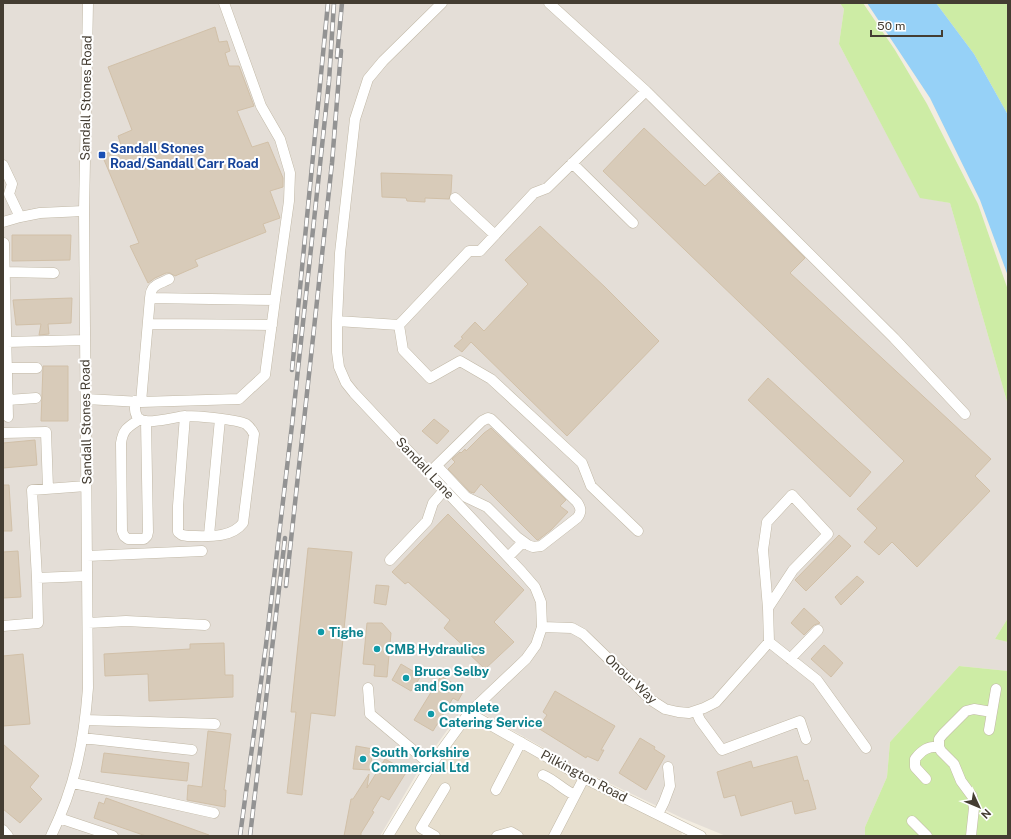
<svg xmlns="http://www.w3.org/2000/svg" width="1011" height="839" font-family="'Public Sans',sans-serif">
	<rect width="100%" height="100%" fill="#f3ede1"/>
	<!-- residential -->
	<path fill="#e7dfcf" d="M470,720L572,777L681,830L682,836H394L433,768Z"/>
	<!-- industrial -->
	<path fill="#e4ded7" d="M3,3H840L844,9L839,44L920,197L950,203L1008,405V618L995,639L1008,642V671L959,666L890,742L887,777L865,827V836H726L682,818L584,771L466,704L420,768L380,836H3Z"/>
	<!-- green -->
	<path fill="#cdeca5" d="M840,3H863L895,50L927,104L978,204L1008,290V405L950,203L920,198L839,44L844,9Z
		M936,3H1008V115L974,54Z
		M1008,618V642L995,639Z
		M959,666L1008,671V836H865V827L887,777L890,742Z"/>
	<!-- water -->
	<path fill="#96d1f7" d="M867,3H936L974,54L1008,115V276L980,200L930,98Z"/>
	<!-- building -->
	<path fill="#d8cbb9" stroke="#d1c0a8" d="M215,27L219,42L227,41L230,51L225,53L229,66H239L254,106L237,111L252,147L268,142L283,178V187L270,191L280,218L263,224L266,232L195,260L198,266L175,276L170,273H166L155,278L148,283L130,246L139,243L102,155L122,148L118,136L132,130L108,67Z
		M644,128L705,186L719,173L805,258L790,273L991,459L975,476L990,491L917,567L892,542L879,555L864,542L877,528L857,509L904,461L603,171Z
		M381,173L452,175L451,193L449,199L425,198V202L407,201L406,198L382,197Z
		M540,226L605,287L659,341L567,436L471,342L462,352L454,346L463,338L461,337L475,322L484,331L528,284L505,260Z
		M12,235H71L70,260L12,261Z
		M72,298L71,323L48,324L49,334L39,335L41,324L16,325L13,300Z
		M43,366H68V421H41Z
		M768,378L871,472L850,497L748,400Z
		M434,419L449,431L437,444L422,431Z
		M491,428L566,500L560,506L568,512L551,530L538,540H537L481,484L474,493L470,492L448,469L455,462L452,459L460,452L461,453L465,449L466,451L484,433Z
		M35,440L37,465L3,468V443Z
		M3,485H9L12,531H3Z
		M448,514L524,590L494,622L514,642L485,669L466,651L468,650L444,628L450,620L408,582L405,584L392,572Z
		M839,535L851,546L806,591L795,580Z
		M308,548L352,552L335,716L311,713L302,795L287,793L296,712H291Z
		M18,551L21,597L3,598V552Z
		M857,576L864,582L841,605L835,597Z
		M376,585L389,586L386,605L374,603Z
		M804,608L820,623L814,625L804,635L791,623Z
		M367,623H382L391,633L387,677L374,676L375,665L363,664Z
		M224,643L225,675H233V697L149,701L148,674L105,676L104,654L190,649V644Z
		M824,645L843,663L831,677L811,659Z
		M23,654L30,724L3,726V656Z
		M401,664L421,676L411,691L392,680Z
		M441,676L464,690L458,701L453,698L433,731L414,720Z
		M555,691L615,726L601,750H604L598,761L587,756L586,758L538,728L547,715L543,712Z
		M208,731L231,734L224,790H226L225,807L187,800L188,785L202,787Z
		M640,738L655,747L654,749L665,756L646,790L619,773Z
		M3,744L39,776L30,787L42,799L20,823L3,809Z
		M356,746L373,749L370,770L353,769Z
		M104,753L189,763L187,781L101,772Z
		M797,756L804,781L808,780L816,809L795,814L792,801L741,816L735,795L724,798L717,772L751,761L753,768Z
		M385,759L407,771L389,800L381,796L372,811L374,812L361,833V836H344L351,799H353L369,774L367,788Z
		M106,798L209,835V836H146L94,818L99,802L104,804Z"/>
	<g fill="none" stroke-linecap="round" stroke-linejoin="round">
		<defs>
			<path id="minor" d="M224,3L261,106L280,139L290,173L289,201L275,300
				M549,3L646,91
				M572,163L633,223
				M3,165L12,184L9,194L20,217
				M455,198L495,235
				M3,222L20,217L40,213L84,211
				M4,243L8,417
				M5,272L54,273
				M150,298C151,284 158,285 169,279
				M337,321L399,325L469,251H480L534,193L547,188L646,91L894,338L965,414
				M148,324L272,325
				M399,325L403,350L430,378L460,361L491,379L582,463L591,486L638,531
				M7,342L85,340
				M7,368H37
				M86,399L141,402L239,399L265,375L275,300L150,298L141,402
				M8,400L36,398
				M135,401C135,408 134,414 139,419C146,425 175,417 185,416C197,416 236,419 246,424C250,427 252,430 254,434L243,523C231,539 206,536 188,536L182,535L178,532V506L185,416
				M140,419C128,427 123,429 121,443L122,531L124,536L128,539H144L147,536L148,532L146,421
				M3,433L46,432L48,488
				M430,473L434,468L482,421L488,418L491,419L577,502C581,508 582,512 577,518L541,546L533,547L528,545L517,537L487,507L466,497L437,466
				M209,535L220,419
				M87,556L202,551
				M508,557L523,542
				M390,560L427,521L433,503L445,489
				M37,578L32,490L86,486
				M768,608L763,550L767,522L792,495L828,534L793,570L768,608L769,642L817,680L866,748
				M88,623L126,621L205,625
				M3,626L38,623L37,578L87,576
				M542,627L572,628L583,634L651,700L665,709L678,712L689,713L704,708L716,702L769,642
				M790,659L818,630
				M368,688L370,714L431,765
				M696,711L700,720L722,750L800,721L806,739
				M469,713L584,778L701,836
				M85,720L215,724
				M989,730L996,689
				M82,738L192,750
				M543,775C555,780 563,790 575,795
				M926,779L915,767V759C922,750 928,746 939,747
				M73,783L151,799L214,813
				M496,790L521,742
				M658,814L664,802L670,786L668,767
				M59,818L113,836
				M912,821L927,836
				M3,830L8,836
				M51,836C75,787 84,742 88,688L84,211L88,3
				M388,836L431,765L469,713L526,659L536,645L542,627L541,602L535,587L522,572L354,393L346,383L339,367L337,352V321L340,253L355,119L368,79L383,61L442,3
				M435,836L421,828L445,788
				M497,836L511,832L518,836
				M554,836L584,778
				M971,836L974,808L972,796L961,781L954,764L941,751L939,747V739L943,734L966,711L974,709L992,712"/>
		</defs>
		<!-- minor casing -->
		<use href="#minor" stroke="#c1b8a6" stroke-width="11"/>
		<!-- minor -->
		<use href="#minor" stroke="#fff" stroke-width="10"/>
		<defs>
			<path id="rail" d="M337,57L342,3
				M292,370L328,3
				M286,586L332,163L341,51
				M240,836L266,645L292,425L329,81L334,3
				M250,836L285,538"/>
		</defs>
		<!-- rail casing -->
		<use href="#rail" stroke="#939393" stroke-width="4.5"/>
		<!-- rail -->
		<use href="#rail" stroke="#fff" stroke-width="3" stroke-dasharray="9" stroke-linecap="butt"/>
	</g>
	<!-- markers -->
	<rect fill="#1a4fb4" stroke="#fff" stroke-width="1.5" x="98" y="151" width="8" height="8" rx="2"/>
	<g fill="#0f9aa8" stroke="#fff" stroke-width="1.5">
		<circle cx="321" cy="632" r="4"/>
		<circle cx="377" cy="649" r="4"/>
		<circle cx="406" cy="678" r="4"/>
		<circle cx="431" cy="714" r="4"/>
		<circle cx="363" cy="759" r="4"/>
	</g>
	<g text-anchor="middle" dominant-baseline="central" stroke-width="4" stroke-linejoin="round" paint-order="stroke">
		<!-- street labels -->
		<g font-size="13" fill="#443d32" stroke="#fff">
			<text transform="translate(86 98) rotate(-89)">Sandall Stones Road</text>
			<text transform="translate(86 422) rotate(-91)">Sandall Stones Road</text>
			<text transform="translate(425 468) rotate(47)">Sandall Lane</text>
			<text transform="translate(631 679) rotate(43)">Onour Way</text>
			<text transform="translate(584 776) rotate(28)">Pilkington Road</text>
		</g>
		<!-- transit labels -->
		<g font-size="13" font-weight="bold" fill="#164399" stroke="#fff" text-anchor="start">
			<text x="110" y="148">Sandall Stones<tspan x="110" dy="15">Road/Sandall Carr Road</tspan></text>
		</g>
		<!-- culture labels -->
		<g font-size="13" font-weight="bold" fill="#0d838f" stroke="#fff" text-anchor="start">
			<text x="329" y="632">Tighe</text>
			<text x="385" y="649">CMB Hydraulics</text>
			<text x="414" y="671">Bruce Selby<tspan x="414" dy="15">and Son</tspan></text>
			<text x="439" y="707">Complete<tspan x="439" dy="15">Catering Service</tspan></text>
			<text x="371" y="752">South Yorkshire<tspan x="371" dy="15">Commercial Ltd</tspan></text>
		</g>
	</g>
	<!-- border -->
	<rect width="1011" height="839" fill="none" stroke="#443d32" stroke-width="8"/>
	<!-- north arrow -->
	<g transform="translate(979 807) rotate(134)" stroke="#ffffff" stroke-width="3" paint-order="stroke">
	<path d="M0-3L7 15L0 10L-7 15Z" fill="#443d32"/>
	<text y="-6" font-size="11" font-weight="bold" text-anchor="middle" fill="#443d32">N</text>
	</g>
	<!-- scale -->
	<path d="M871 30v6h71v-6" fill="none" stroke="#443d32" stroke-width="2"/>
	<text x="877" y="30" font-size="12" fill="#443d32" stroke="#ffffff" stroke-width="3" paint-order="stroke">50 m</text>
</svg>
